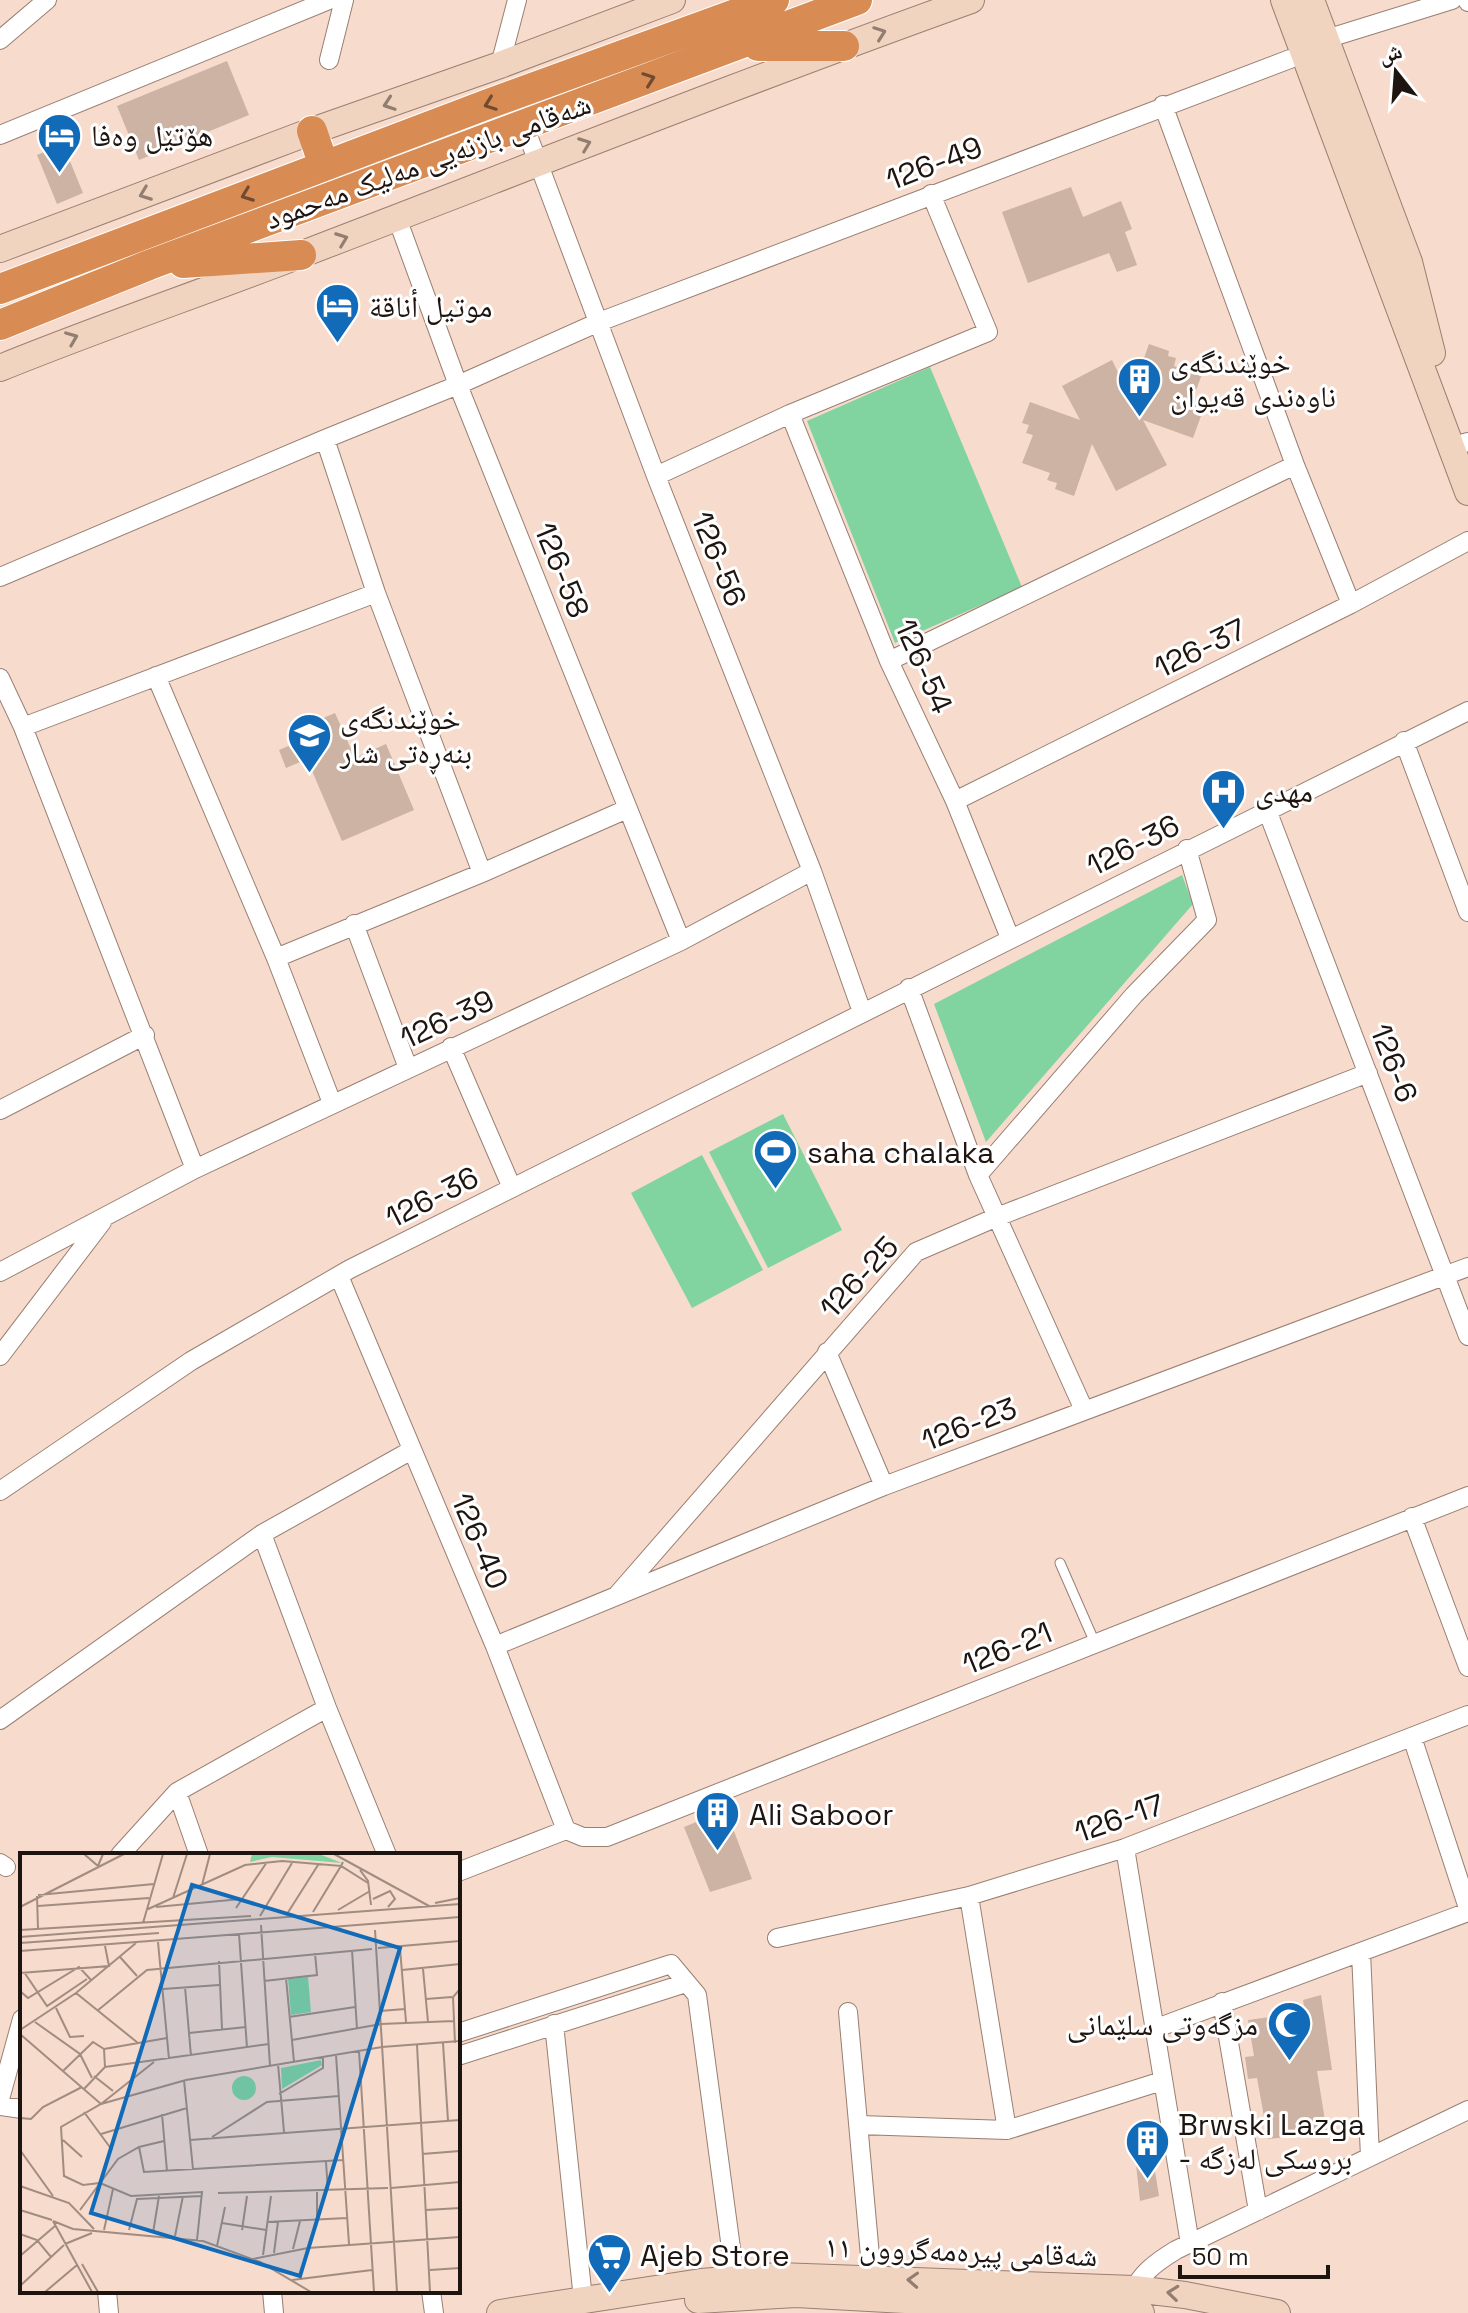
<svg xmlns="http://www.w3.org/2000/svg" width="1468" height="2313" font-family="'Space Grotesk','Noto Naskh Arabic',sans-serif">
	<rect width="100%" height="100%" fill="#f7dbcc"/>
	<!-- green -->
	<path fill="#81d4a0" d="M930,367L1022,587L895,643L807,421Z
		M1182,875L1193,904L986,1142L934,1004Z
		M783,1114L842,1230L768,1268L709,1152Z
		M702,1155L763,1270L692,1308L631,1193Z"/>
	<!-- building -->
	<path fill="#ccb3a3" d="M227,61L249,115L139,160L117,106Z
		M63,144L83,193L57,204L37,155Z
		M1071,187L1083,217L1121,201L1132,229L1125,232L1137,265L1117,272L1109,253L1028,283L1002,212Z
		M1149,344L1169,351L1168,356L1176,358L1174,366L1202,374L1191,404L1197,406L1194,414L1201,416L1193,438L1143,420L1167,465L1116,491L1092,444L1074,496L1055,489L1057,483L1047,480L1050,473L1022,463L1033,435L1026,433L1029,425L1022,423L1030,402L1080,420L1062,386L1112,360L1130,397Z
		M335,713L355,758L386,744L414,810L342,841L307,759L286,768L279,750L300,741L295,730Z
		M726,1810L752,1879L710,1892L684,1827Z
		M1321,1995L1332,2070L1317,2071L1327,2133L1268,2139L1257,2078L1248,2079L1245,2057L1254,2056L1248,2020L1305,2012L1303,2000Z
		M1153,2159L1159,2196L1140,2201L1136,2164Z"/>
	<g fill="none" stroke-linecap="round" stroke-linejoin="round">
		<defs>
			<path id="service" d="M1060,1563L1095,1643"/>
			<path id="minor" d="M1467,0L1468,2
				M1326,39L1452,0
				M0,40L47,0
				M329,60L344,0
				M500,65L517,0
				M1163,105L1295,465L1351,604
				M524,125L656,476L812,871L862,1012
				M0,135L329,0
				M397,218L458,385L681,941
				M790,414L889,661L955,801L1010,938
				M325,439L376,593L482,873
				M1464,443L1468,442
				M656,476L790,414L988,332L931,194
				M0,577L325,439L458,385L599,322L1290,59
				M889,661L1295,465
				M156,676L276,958L332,1103
				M0,678L23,727L195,1169
				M23,727L376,593
				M1404,741L1468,912
				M955,801L1351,604L1468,541
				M1267,810L1468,1336
				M354,924L408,1068
				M276,958L482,873L627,809
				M909,988L978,1175L1084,1410
				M451,1047L512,1188
				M0,1110L145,1035
				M978,1175L1134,995L1207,920L1187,849
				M0,1272L195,1169L681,941L812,871
				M339,1276L495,1646L566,1830
				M827,1352L884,1486
				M0,1356L102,1222
				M0,1491L191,1361L350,1269L1468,711
				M1412,1517L1468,1667
				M262,1534L327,1708L387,1855
				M618,1594L916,1252L997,1217L1368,1073
				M495,1646L884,1486L1468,1267
				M0,1720L262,1534L410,1451
				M1412,1737L1468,1908
				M177,1792L199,1855
				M566,1830L583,1837H607L1468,1496
				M1125,1848L1190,2244
				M120,1855L177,1792L327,1708
				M0,1863L6,1867
				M458,1872L566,1830
				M969,1896L1007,2130
				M777,1938L969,1896L1125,1848L1468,1715
				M1361,1952L1370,2157
				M1222,2002L1258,2211
				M848,2012L872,2278
				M554,2024L583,2299
				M1154,2029L1468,1912
				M458,2033L671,1964L697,1995L735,2278
				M458,2056L686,1983
				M0,2099L22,2019
				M0,2106L22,2109
				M860,2125L1007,2130L1162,2081
				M107,2291L109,2313
				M272,2291L274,2313
				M431,2291L434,2313
				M1132,2297C1137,2275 1158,2261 1176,2250L1468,2110"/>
			<path id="secondary" d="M1284,0L1468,492
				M1311,0L1409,262L1432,353
				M0,249L312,131L500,65L672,0
				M0,368C101,327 204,292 305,253C527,168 748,80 971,0
				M698,2300L796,2294L1141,2313
				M500,2313L701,2282L778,2276L1134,2289L1185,2295L1277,2313"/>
			<path id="trunk" d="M758,46H844
				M312,131L324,166
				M183,263L301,255
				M0,289L488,104L774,0
				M0,325L149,265L857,0"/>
		</defs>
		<!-- service casing -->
		<use href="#service" stroke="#997f72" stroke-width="11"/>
		<!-- minor casing -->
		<use href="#minor" stroke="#997f72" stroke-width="20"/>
		<!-- secondary casing -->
		<use href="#secondary" stroke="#997f72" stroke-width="28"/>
		<!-- trunk casing -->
		<use href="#trunk" stroke="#fff" stroke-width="32"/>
		<!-- service -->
		<use href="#service" stroke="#fff" stroke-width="9"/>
		<!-- minor -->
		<use href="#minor" stroke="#fff" stroke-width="18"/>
		<!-- secondary -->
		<use href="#secondary" stroke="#f1d4bf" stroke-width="26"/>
		<!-- trunk -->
		<use href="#trunk" stroke="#d88c54" stroke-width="30"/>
	</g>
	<!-- one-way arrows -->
	<defs><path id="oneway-chevron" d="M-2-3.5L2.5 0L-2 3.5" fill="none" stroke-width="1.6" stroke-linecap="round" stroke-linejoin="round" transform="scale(2)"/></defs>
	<g stroke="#927e70">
		<use href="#oneway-chevron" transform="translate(880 33) rotate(-20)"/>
		<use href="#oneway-chevron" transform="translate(389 104) rotate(161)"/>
		<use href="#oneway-chevron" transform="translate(585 144) rotate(-21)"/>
		<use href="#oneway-chevron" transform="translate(145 194) rotate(159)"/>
		<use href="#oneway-chevron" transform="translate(342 239) rotate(-21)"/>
		<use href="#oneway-chevron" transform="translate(72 338) rotate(-22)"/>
		<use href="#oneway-chevron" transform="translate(913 2280) rotate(-177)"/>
		<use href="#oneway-chevron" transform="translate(1173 2293) rotate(-174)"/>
	</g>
	<g stroke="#724b2f">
		<use href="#oneway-chevron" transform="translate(649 79) rotate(-20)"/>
		<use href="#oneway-chevron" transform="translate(490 104) rotate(160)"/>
		<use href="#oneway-chevron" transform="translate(247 195) rotate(159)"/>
	</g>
	<!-- icons -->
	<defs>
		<symbol id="hotel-pin" viewBox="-11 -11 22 30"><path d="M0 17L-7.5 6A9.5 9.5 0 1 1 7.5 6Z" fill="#116bb9" stroke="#fff"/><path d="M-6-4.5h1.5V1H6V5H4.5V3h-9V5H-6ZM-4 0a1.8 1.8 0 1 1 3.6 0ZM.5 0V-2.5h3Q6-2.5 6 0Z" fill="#fff"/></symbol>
		<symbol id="building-pin" viewBox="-11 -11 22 30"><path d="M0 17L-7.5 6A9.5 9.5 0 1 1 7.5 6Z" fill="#116bb9" stroke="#fff"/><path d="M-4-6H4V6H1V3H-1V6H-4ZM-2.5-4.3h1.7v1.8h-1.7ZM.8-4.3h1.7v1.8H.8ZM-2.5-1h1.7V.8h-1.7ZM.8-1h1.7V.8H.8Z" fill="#fff"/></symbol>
		<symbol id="school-pin" viewBox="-11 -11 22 30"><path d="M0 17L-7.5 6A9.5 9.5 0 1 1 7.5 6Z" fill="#116bb9" stroke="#fff"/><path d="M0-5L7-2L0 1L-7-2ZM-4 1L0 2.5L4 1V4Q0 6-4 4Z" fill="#fff"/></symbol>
		<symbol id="hospital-pin" viewBox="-11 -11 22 30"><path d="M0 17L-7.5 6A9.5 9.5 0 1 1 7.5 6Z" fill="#116bb9" stroke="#fff"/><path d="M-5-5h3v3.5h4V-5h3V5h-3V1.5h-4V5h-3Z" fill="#fff"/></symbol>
		<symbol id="stadium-pin" viewBox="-11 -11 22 30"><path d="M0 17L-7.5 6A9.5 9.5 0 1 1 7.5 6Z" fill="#116bb9" stroke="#fff"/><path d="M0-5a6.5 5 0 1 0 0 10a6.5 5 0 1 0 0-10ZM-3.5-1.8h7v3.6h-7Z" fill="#fff"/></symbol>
		<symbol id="mosque-pin" viewBox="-11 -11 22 30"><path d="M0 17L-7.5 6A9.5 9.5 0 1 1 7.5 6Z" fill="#116bb9" stroke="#fff"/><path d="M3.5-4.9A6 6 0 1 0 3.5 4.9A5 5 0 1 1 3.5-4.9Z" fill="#fff"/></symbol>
		<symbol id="supermarket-pin" viewBox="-11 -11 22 30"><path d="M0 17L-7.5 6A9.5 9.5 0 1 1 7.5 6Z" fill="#116bb9" stroke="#fff"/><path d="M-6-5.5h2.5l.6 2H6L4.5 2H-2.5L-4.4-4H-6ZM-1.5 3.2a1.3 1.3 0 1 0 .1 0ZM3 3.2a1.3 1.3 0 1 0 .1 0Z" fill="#fff"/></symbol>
	</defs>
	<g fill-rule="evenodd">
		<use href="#hotel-pin" x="34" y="110" width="51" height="69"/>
		<use href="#hotel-pin" x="312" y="280" width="51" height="69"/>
		<use href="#building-pin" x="1114" y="354" width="51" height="69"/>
		<use href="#school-pin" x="284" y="710" width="51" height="69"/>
		<use href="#hospital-pin" x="1198" y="766" width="51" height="69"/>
		<use href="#stadium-pin" x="750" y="1126" width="51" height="69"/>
		<use href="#building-pin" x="692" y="1788" width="51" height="69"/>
		<use href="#mosque-pin" x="1264" y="1998" width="51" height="69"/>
		<use href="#building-pin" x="1122" y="2116" width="51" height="69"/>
		<use href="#supermarket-pin" x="584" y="2230" width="51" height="69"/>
	</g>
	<g text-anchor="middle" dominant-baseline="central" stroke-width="6" stroke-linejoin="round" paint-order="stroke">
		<!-- poi labels -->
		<g font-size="30" fill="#1f1510" stroke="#fff" text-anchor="start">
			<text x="91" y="135">هۆتێل وەفا</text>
			<text x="369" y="306">موتيل أناقة</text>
			<text x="1170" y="362">خوێندنگەی<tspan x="1170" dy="34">ناوەندی قەیوان</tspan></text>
			<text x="340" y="718">خوێندنگەی<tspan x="340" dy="34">بنەڕەتی شار</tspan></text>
			<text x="1255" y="791">مهدی</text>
			<text x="807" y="1152">saha chalaka</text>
			<text x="749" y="1814">Ali Saboor</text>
			<text x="1258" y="2024" text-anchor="end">مزگەوتی سلێمانی</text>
			<text x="1178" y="2124">Brwski Lazga<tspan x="1178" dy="34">- بروسکی لەزگە</tspan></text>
			<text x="640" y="2255">Ajeb Store</text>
		</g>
		<!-- street labels -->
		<g font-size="30" fill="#1f1510" stroke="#fff">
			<text transform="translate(428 161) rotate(-20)">شەقامی بازنەیی مەلیک مەحمود</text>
			<text transform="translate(934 163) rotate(-21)">126-49</text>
			<text transform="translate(719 559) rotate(68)">126-56</text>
			<text transform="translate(562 570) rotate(68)">126-58</text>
			<text transform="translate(1200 648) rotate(-26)">126-37</text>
			<text transform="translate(924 666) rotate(66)">126-54</text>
			<text transform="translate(1133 845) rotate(-27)">126-36</text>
			<text transform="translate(447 1019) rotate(-25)">126-39</text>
			<text transform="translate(1394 1063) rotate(69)">126-6</text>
			<text transform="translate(432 1197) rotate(-27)">126-36</text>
			<text transform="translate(859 1277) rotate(-47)">126-25</text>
			<text transform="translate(969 1424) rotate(-21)">126-23</text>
			<text transform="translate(480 1541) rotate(67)">126-40</text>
			<text transform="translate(1007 1648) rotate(-22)">126-21</text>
			<text transform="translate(1119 1818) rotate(-19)">126-17</text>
			<text transform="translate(961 2251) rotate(2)">شەقامی پیرەمەگروون ١١</text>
		</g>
	</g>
	<!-- overview -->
	<g transform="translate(20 1853)">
		<rect width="440" height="440" fill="#f7dbcc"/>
		<path d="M232,1H299L322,10L252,4L230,9ZM288,124L291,159L271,162L268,126ZM301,207L302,212L262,236L261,215ZM212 235a12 12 0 1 1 24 0a12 12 0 1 1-24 0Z" fill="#81d4a0"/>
		<path fill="none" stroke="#a18c81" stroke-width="2" d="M64,1L78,13L83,1M314,1L409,53M340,17L348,28L351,52M182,32L190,1M18,42L134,31M17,43L18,76M153,45L167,1M353,46L370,38L375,46L368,54M415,50L440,45M18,53L129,45M0,54L104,1M136,54L221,46M216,55L247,9M126,57L225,12L262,8L321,13L323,9M318,57L350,38M293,59L321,13L348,30M267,61L298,12M240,63L272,10M123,70L143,1M241,72L250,213M0,77L231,63M355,77L377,439M219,81L227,195M0,84L440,51M138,89L149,206M0,90L139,80M358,95L440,88M380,95L386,169M332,97L337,176M0,98L440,64M100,104L117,123M199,108L202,176M403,116L408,169M382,117L440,111M4,119L27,153L67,126M0,120L89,113L85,93M266,125L274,209M244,128L297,122L295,100M165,134L171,203M143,136L199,132M0,138L8,145L59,114L72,128M56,140L118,190M406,146L432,144M36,155L50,184L64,183M77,158L127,117L352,96M360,158L385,156M269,164L335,154M15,169L60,201L72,225M0,177L56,140L116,90M169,180L226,174M0,181L81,251L134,209M272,187L361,171L434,168M423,190L428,268M435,190L433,144L440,136M397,192L410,439M84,196L147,185M339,198L354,439M316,202L329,391M258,211L264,279M85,214L249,191M43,218L73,189L84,196L85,214M74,223L93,238M164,227L173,316M64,236L85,214M259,241L303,215V204M64,259L92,297M142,261L147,318M0,265L11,266L23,254L62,234M81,281L167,255M192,284L247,249L319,243M43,287L62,304M170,287L440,267M119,294L124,319L323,307M0,297L33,343M402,301L440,298M306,309L308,338M80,330L63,332L44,323L41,274L81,251L166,227L362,194L440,188M80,330L111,343L182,339L177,387M0,333L49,350L74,376M371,335L440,329M297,339V367M198,340L368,335M0,357L32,367M60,357L98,306L119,294L144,288M406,357L440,355M33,368L53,376L183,388L240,409L291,439M33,368L72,439M247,369L327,365M202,370L246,377M84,377L93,336M109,377L117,346L182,343M222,377L227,343M133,380L139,343M0,381L17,387L31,404M155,383L163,343M45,391L72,380M197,393L205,354M273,396L280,368M254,400L258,369M243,402L251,343M0,403L35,373M233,406L288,395L440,384M62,411L78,439M410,417L440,415M272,427L352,417M0,433L44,392M25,439L57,412"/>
		<path fill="#116bb9" fill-opacity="0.15" stroke="#116bb9" stroke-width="4" d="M172,32L380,95L280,423L71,360Z"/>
		<rect width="440" height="440" fill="none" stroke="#1f1510" stroke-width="4"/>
	</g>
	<!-- north arrow -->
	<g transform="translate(1396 72) rotate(343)" stroke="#ffffff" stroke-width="6" paint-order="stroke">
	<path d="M0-6L14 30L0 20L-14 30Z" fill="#1f1510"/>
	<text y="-12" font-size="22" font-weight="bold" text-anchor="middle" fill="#1f1510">ش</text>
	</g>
	<!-- scale -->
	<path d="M1180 2265v12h148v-12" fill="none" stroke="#1f1510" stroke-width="4"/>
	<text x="1192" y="2265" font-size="24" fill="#1f1510" stroke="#ffffff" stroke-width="6" paint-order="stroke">50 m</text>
</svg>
